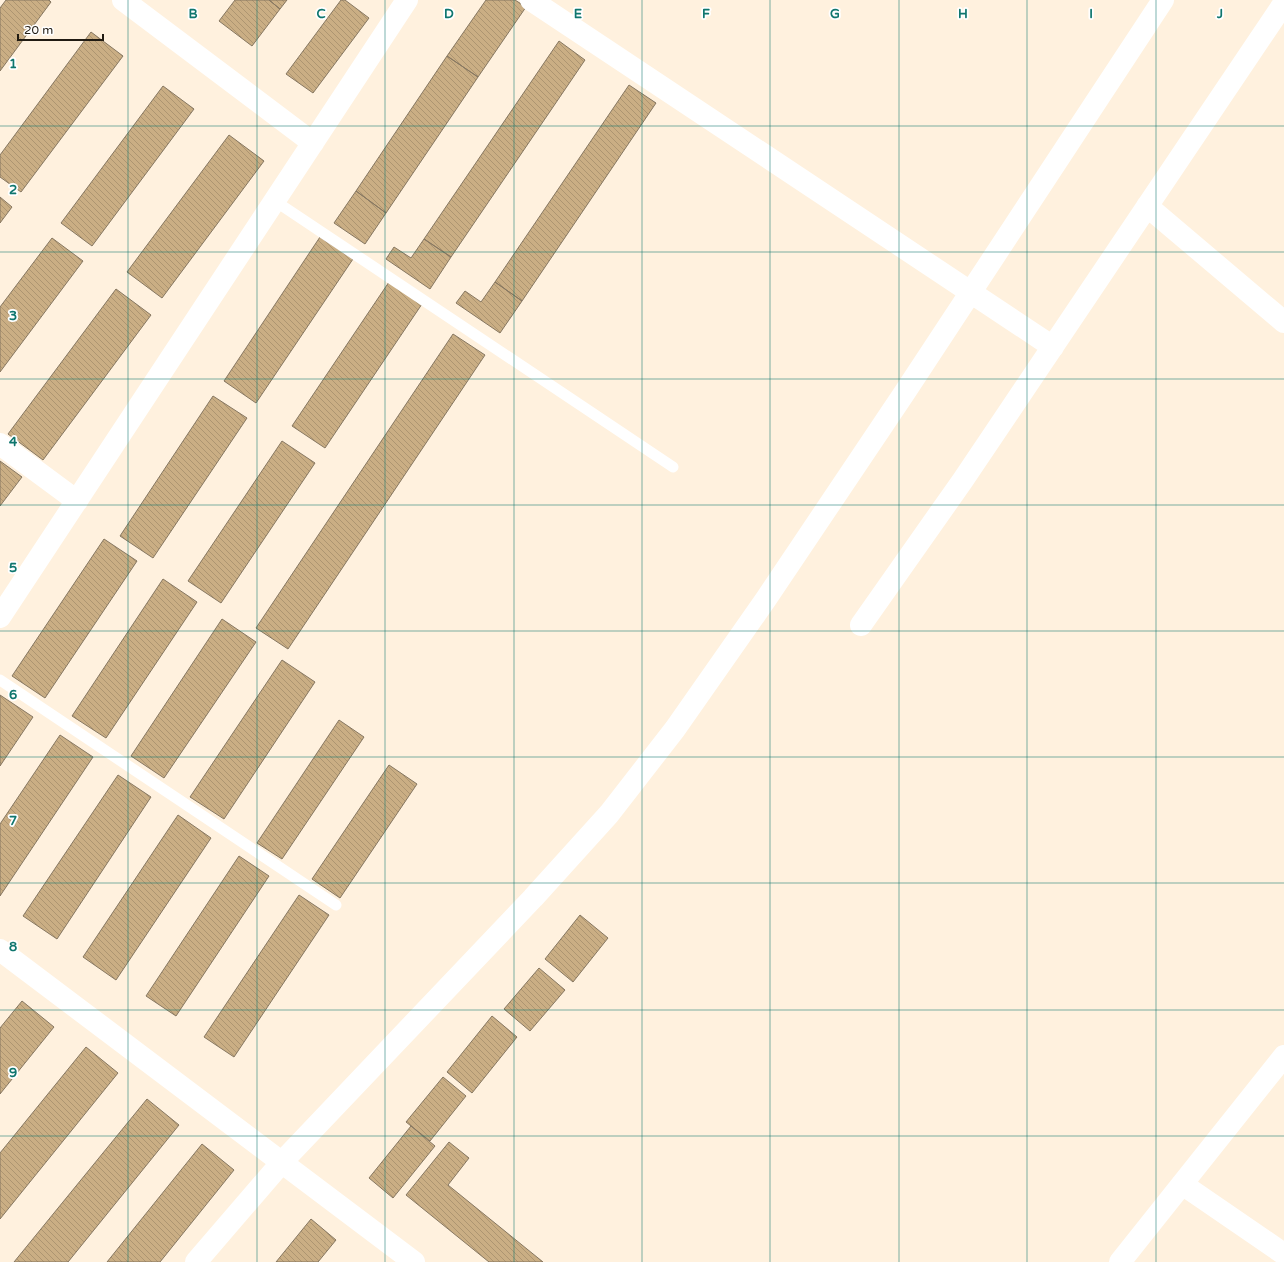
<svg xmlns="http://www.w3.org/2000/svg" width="1284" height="1262" font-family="'Varela Round',sans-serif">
	<defs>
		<pattern id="building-back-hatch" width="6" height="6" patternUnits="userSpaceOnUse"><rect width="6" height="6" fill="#caae84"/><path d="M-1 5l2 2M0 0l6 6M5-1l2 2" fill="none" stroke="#ad9571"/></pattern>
	</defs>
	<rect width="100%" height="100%" fill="#fff1de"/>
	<!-- building -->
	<path fill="url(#building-back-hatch)" stroke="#867761" d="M6,0H49L51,2L0,71V8Z
		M235,0H269L280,9L252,46L219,21Z
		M269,0H287L280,9Z
		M341,0H345L369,18L313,93L286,74Z
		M486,0H515L526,7L478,77L447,56Z
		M91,32L123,56L21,192L0,177V155Z
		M559,41L585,60L451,257L424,239Z
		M447,56L478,77L386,213L356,191Z
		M629,85L656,103L522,301L495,282Z
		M163,86L194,109L92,246L61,223Z
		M229,135L264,161L162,298L127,272Z
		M356,191L386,213L365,244L334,223Z
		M0,197L12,207L0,223Z
		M320,237L353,259L256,403L224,381Z
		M52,238L83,261L0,372V307Z
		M424,239L451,257L430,289L386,259L394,247L411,258Z
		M389,282L422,304L325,448L292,426Z
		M495,282L522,301L500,333L456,303L465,291L481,302Z
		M116,289L151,315L43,460L8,434Z
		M453,334L485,355L288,649L256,628Z
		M213,396L247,418L153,558L120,536Z
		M282,441L315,463L221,603L188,581Z
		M0,461L22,477L0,506Z
		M104,539L137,561L45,698L12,676Z
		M163,579L197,602L106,738L72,716Z
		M222,619L256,642L164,778L131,756Z
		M282,660L315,682L224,819L190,797Z
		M0,695L33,717L0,766Z
		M339,720L364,737L282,859L257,843Z
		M60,735L93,757L0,896V824Z
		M389,765L417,784L340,898L312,879Z
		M118,775L151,797L57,939L23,916Z
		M178,815L211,838L116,980L83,957Z
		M239,856L269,876L176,1016L146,996Z
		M299,895L329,915L234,1057L204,1037Z
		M580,915L608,938L573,982L545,959Z
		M539,968L565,990L530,1031L504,1009Z
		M22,1001L54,1027L0,1094V1028Z
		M492,1016L517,1037L472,1093L447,1072Z
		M86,1047L118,1073L0,1219V1153Z
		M443,1077L466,1096L430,1141L406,1122Z
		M147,1099L179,1125L68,1262H14Z
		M411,1126L435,1146L393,1198L369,1178Z
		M449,1142L469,1158L448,1185L543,1262H489L406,1195Z
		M202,1144L234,1170L160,1262H107Z
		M311,1219L336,1240L318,1262H276Z"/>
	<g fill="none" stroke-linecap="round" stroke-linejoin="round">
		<!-- service -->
		<path stroke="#fff" stroke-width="11" d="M275,201L673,467
			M0,680L336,905"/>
		<!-- minor -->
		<path stroke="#fff" stroke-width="22" d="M123,0L313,143
			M531,0L1053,347
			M1147,206L1284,322
			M0,444L77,501
			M0,617L407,0
			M861,625L963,480L1284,3
			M0,950L414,1262
			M1182,1184L1284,1254
			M196,1262L282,1162L533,898L609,814L675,729L766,599L905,392L1163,0
			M1120,1262L1284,1056"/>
	</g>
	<!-- grid -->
	<path fill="none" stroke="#0f766e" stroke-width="1" stroke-opacity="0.55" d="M128,0V1262M257,0V1262M385,0V1262M514,0V1262M642,0V1262M770,0V1262M899,0V1262M1027,0V1262M1156,0V1262M0,126H1284M0,252H1284M0,379H1284M0,505H1284M0,631H1284M0,757H1284M0,883H1284M0,1010H1284M0,1136H1284"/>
	<g font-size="13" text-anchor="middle" font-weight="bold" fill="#0f766e" stroke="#fff" stroke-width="3.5" stroke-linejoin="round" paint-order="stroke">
		<text x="193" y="18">B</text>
		<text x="321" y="18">C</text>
		<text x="449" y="18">D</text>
		<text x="578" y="18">E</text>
		<text x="706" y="18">F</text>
		<text x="835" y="18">G</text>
		<text x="963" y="18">H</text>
		<text x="1091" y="18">I</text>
		<text x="1220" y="18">J</text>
		<text x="13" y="68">1</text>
		<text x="13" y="194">2</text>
		<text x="13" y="320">3</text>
		<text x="13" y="446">4</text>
		<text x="13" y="572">5</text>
		<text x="13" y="699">6</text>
		<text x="13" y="825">7</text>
		<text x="13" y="951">8</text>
		<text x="13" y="1077">9</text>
	</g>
	<!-- scale -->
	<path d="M18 34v6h85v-6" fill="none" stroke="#211b12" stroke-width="2"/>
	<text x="24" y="34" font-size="12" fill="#211b12" stroke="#ffffff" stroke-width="3" paint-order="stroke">20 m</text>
</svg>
